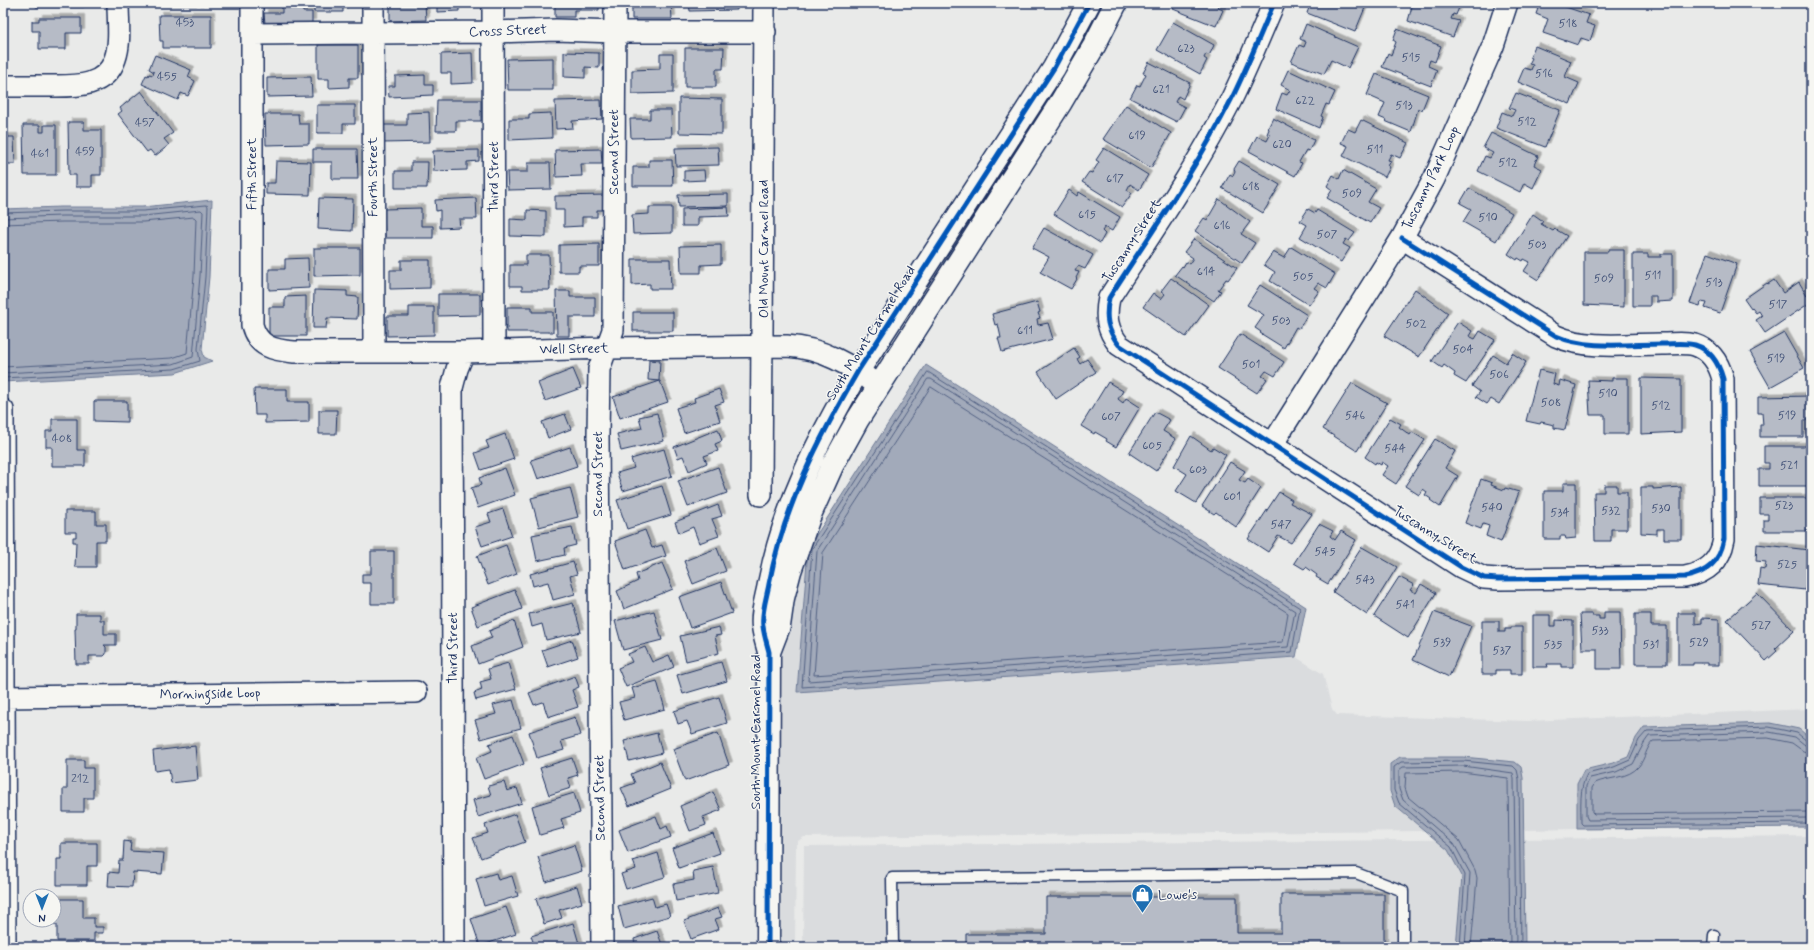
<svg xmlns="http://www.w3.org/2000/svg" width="1814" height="950" font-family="Mynerve,sans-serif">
	<defs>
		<filter id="shadow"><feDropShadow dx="3.5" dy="-3.5" stdDeviation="0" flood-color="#0004"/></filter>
	</defs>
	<rect width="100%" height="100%" fill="#e9eae9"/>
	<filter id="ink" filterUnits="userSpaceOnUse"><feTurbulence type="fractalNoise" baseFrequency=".025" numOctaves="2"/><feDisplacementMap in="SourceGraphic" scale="8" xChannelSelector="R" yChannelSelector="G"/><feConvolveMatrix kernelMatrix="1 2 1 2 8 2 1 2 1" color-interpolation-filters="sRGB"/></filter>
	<g filter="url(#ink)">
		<!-- built -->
		<path fill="#dadcde" d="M808,548L797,692L1296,657L1323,674L1332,709L1337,715L1528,721L1811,709V739L1799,729L1770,723L1645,727L1636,738L1628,757L1613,763L1584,770L1577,817V829L1523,830V778L1463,757H1400L1390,765V791L1395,806L1426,831L804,837L798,841L796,846L795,947H777L779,656L792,600Z
			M1811,836V947H803L804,846Z"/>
		<!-- water -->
		<path fill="#a2aaba" stroke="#6c7995" d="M212,200L209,277L202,349L204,357L212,361L175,373L3,382V209L61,207H142Z
			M926,365L1306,607L1296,657L797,692L808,548Z
			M1770,723L1799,729L1811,739V827L1577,829V784L1584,770L1613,763L1628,757L1636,738L1644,727Z
			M1400,757H1463L1515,762L1521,767L1523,778L1525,947H1456L1462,876L1448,850L1395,806L1390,791V764Z"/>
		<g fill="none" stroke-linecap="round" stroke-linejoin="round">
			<!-- shore -->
			<path stroke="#516083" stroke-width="1" d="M3,213L62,211H143L206,205L208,206L205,277L198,349L200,361L174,369L3,378
				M3,218L62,216H143L201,210L203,212L200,276L193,357L173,364L3,373
				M3,224L62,222H143L194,217L196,219L194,276L187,353L172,358L3,367
				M928,372L1300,608L1292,652L802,687L812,549Z
				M928,379H931L1295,611L1288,647L808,681L817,551Z
				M931,387L1288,613L1283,642L814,675L823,553Z
				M1811,742L1807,741L1797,733L1769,727L1647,731L1639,740L1630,760L1614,767L1587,774C1579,789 1581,806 1581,823L1583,825L1811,823
				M1811,747L1805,745L1795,737L1769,732L1649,736L1644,743L1633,764L1616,772L1590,778L1586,786V816L1588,820L1811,818
				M1811,753L1803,751L1792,743L1768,738L1653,741C1646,748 1645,759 1639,766C1629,779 1608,777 1595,783L1592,788V812L1594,814L1811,812
				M1460,947L1465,875L1451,847L1399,803L1394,790V767L1401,762L1463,761L1513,766L1517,770L1519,779L1521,947
				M1465,947L1470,873L1454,844L1403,800L1399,789V770L1403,767L1463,766L1513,773L1514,779L1516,947
				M1471,947L1477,878L1475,870L1459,840L1408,797L1405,788L1406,773L1462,772L1508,778L1510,947"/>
		</g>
		<!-- building -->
		<path fill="#b6bbc6" stroke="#1b2f5e" filter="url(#shadow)" d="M36,3H84V7H36Z
			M155,3H203V5H155Z
			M282,3H302L303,12H312V23L265,24L264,13H282Z
			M314,3H343V12H314Z
			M390,3H425L426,20L390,21Z
			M437,3H459V11L437,12Z
			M555,3H599V10H574V17H555Z
			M632,3H671L672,19H632Z
			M689,3H737V10L690,11Z
			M1175,3H1220L1218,8L1223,10L1216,26L1173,9Z
			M1311,3L1315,5L1316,3H1367L1355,32L1307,13Z
			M1413,3H1454L1460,5L1456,15L1453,14L1451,19L1459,21L1453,37L1408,21Z
			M1540,3H1554L1589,15L1586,23L1595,26L1590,41L1581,38L1578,45L1543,33L1548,19L1536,14Z
			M159,15H211V48H163V41H160Z
			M39,18H81V33H66V49H39V31H32V21H39Z
			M1173,22L1214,45L1210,54L1208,55L1206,54L1204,58L1207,60L1200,74L1157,50Z
			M1306,24L1358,47L1348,68L1331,60L1324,74L1291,62L1299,45L1304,47L1306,42L1300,39Z
			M1397,29L1441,46L1435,62L1430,60L1428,66L1437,70L1431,86L1382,67L1388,53L1391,55L1396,42L1393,40Z
			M318,45H358V78H349V87L329,88V79H318Z
			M1535,46L1571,61L1565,77L1579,83L1570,104L1518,82L1524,68L1531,70L1533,65L1529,64L1532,58L1530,57Z
			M685,48H724L723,69H716V87H685Z
			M564,52L599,53V68L585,67V78L564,77Z
			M472,53L473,83L451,84V73H441V54Z
			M660,54H673V93L632,94V70L660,69Z
			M155,55L191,70L188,77L195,81L188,96L181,93L178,100L142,84L146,75L148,76L149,74L153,75L154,72L149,69Z
			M553,58V90H508L507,59Z
			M1149,62L1190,83L1183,99L1178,96L1175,102L1185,107L1177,122L1130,98L1137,85L1140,86L1146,74L1143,73Z
			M1288,70L1335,92L1329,105L1326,104L1321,116L1323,117L1319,128L1276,109L1282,93L1287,95L1290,90L1281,85Z
			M1376,74L1428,95L1422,110L1418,109L1411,132L1385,121L1386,120L1379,117L1385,103L1367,95Z
			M425,75V85H433V95L389,97L388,86H395V76Z
			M311,77L312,96L267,97V78Z
			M141,91L173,133L164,139L169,145L155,156L150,150L147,152L118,114L122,111L120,108Z
			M1516,93L1560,110L1545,147L1496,128L1502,112L1512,116L1515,110L1509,108Z
			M679,98L722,99V134L679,133Z
			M437,100H481V121H456V131H436Z
			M601,100L602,119L572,121L573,128L556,129L555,101Z
			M317,105H355V124H343V133H317Z
			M1126,105L1171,133L1151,168L1103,139Z
			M650,110H671L672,137L631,138L630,119H650Z
			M429,112L430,142L382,143V125H407V113Z
			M551,113L552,138L509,140V119H529V114Z
			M265,114H298L299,124H309V144L266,145Z
			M1273,118L1314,140L1309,151L1306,150L1299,162L1302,163L1295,176L1249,151L1257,136L1267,141L1270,135L1267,134L1269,129L1268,128Z
			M1361,120L1408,143L1400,158L1391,154L1388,160L1391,161L1388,166L1390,167L1385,177L1343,156L1348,146L1341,143L1348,129L1355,132Z
			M68,122H84V130H101V175H92V187H76V175H69Z
			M23,125H40V132H44V125H56V175H24Z
			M1491,133L1538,156L1534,165L1542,169L1533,188L1524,183L1520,192L1478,171L1485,156L1490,158L1493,153L1483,148Z
			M3,137H14L15,164H3Z
			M718,147L719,165L676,166L675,148Z
			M1104,148L1148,175L1139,190L1130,184L1127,190L1132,193L1122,207L1082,182L1089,172L1092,173L1099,162L1096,160Z
			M313,149H357L358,179H332V162H313Z
			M601,149L602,164H581L582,176L556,177L555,150Z
			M479,150V161L467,162V170L434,171L433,151Z
			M649,160H672L673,186H633V167H649Z
			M276,161L311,162L310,195L266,194V183H275Z
			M1239,161L1280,185L1263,213L1222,188L1230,174L1233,176L1235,172L1234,169Z
			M411,162H428L427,188H395V171H411Z
			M528,163H550L551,189L508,190L507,172H528Z
			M704,170L705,180L684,181V171Z
			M1343,170L1376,189L1368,202L1379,208L1370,223L1327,198L1332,190L1327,186L1333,175L1339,179Z
			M1469,188L1512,213L1496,241L1463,222L1471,209L1460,203Z
			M1069,190L1077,196L1079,192L1120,217L1112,231L1105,227L1102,231L1105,234L1100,243L1054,214Z
			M728,194V206L679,207L678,195Z
			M606,195V210H597V217H582V226L564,227V210H555V196Z
			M319,198L353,199L352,231L318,229Z
			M476,198L477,219H459L460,227L440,228V210L436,211L435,200Z
			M1219,199L1250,222L1241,234L1255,243L1242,263L1195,231L1204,218L1207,220Z
			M649,207H672V233L633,234L632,215L649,214Z
			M728,207L729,216L698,217V226H682V209Z
			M421,208V226H433V238H385L384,209Z
			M1308,209L1315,213L1317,210L1355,233L1349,241L1346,239L1343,244L1350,248L1341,262L1300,237L1307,225L1300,221Z
			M527,210L546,211V237L510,236V219L527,220Z
			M1533,214L1543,221L1541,224L1553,231L1555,229L1567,236L1538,280L1524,271L1530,262L1524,259L1523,261L1518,258L1517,260L1508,254Z
			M1044,228L1093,255L1085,269L1078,266L1075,271L1079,272L1076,278L1077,279L1071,289L1040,272L1049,257L1032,248Z
			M1194,239L1237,268L1228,280L1226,279L1218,290L1221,291L1214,301L1175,275L1182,266L1183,267L1186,262L1189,264L1193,258L1184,252Z
			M599,244V266H579V272H559V245Z
			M721,245V264L701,265V273H681L680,246Z
			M1291,247L1335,274L1327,288L1318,283L1314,288L1319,291L1309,305L1270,281L1275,272L1264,265L1273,252L1284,258Z
			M314,248H360V275L314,276Z
			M1608,250H1624V307L1584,305V252H1608Z
			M1707,253L1737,264L1720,313L1705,308L1707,303L1701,302L1700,306L1690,303Z
			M1633,254H1648V257H1661V254H1673V301L1656,302V296H1650V306H1633Z
			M526,255H549L550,290H522V286H510V265H526Z
			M308,258L309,288L269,290V269H285V259Z
			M632,259H670L671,289H650V284L632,285Z
			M401,260H430V288L390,289V270H401Z
			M1171,278L1209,305L1186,337L1143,307L1153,293L1161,299L1165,294L1161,291Z
			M1774,280L1783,293L1799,282L1811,302L1765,333L1756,320L1762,316L1759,311L1756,313L1752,308L1751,309L1744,299L1767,283L1768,284Z
			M1260,285L1307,315L1299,329L1296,327L1284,348L1260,333L1261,332L1255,328L1264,315L1247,305Z
			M1415,289L1448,313L1419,357L1384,336Z
			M314,290L347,291V296L358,297L357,319L327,318L326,328H313Z
			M556,291H570V297H595V317H569V336H557Z
			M438,294H480V315L438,316Z
			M306,296V336H269V307H285V297Z
			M1037,302L1040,312L1038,313L1040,318L1037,319L1038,325L1048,323L1053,339L1002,352L998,338H1001L998,324L995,325L992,314Z
			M409,307H434V335L387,336V316H409Z
			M507,307H532V312H553V332H507Z
			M633,312H673V331H633Z
			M1458,322L1472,331L1469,336L1475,339L1480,331L1495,340L1466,383L1454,376L1455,373L1444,365L1442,368L1432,361Z
			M1784,333L1804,368L1770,387L1750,352Z
			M1240,334L1284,362L1275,376L1266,371L1262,376L1267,379L1257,393L1218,368Z
			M1074,348L1080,357L1077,359L1080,364L1087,359L1096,372L1056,399L1038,372Z
			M1512,353L1526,362L1499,404L1491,399L1487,404L1476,397L1480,392L1472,386L1493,355L1506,363Z
			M649,360L660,361L659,381L648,380Z
			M573,369L581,388L545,401L538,383Z
			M1539,370L1555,374L1553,384L1559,386L1560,380L1576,385L1565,430L1554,428V425L1541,422L1540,424L1526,421Z
			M1612,378H1628V434H1605V415H1590L1588,380L1612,381Z
			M1641,378L1681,379V432L1641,434Z
			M660,381L668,402L620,418L613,397Z
			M1108,382L1123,391L1118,399L1123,403L1126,398L1140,407L1116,447L1106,441L1107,439L1095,432L1094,434L1081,426Z
			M1352,383L1387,403L1357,451L1323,429Z
			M254,389H287V402H309V422L265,423V415H255Z
			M719,389L724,402L715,405L720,421L684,433L676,408L695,402L694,398Z
			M1811,396V420H1803V437H1760V425H1763L1762,413H1758V397Z
			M94,401H127V422L94,421Z
			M319,410H337L336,434H319Z
			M1155,412L1170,420L1163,431L1176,439L1156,471L1129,453Z
			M657,413L664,441L621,451L617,434L642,428L639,417Z
			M565,414L571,429L548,438L542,422Z
			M1390,418L1401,424L1399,427L1410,435L1412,432L1425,440L1396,484L1382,475L1388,466L1382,462L1381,465L1376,462L1375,464L1365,457Z
			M52,419H77V450H85V466H52V447H46V431H52Z
			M718,429L722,441L715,444L718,451L704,456L707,463L689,471L683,456L678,458L674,447Z
			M505,434L514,459L481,470L475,453L489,448L486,441Z
			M1191,436L1211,450L1213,447L1226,455L1196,503L1176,491L1187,474L1174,466Z
			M1435,439L1455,451L1445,468L1458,476L1440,507L1430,500L1431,499L1425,495L1427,492L1423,489L1419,495L1405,486Z
			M1764,446H1811V458H1808V471H1811V486H1759V469H1769V463H1764Z
			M570,447L577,466L538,479L531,460Z
			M664,449L672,476L623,491L617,473L634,468L631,459Z
			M1230,462L1245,471L1239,480L1245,483L1248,479L1261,488L1236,527L1216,512L1214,514L1202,506Z
			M718,467L727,493L688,507L678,481Z
			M505,468L515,495L478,508L471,488L481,485L479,478Z
			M1481,479L1492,483L1491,485L1504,490L1505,488L1519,492L1501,542L1486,536L1489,526L1483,524L1481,529L1465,523Z
			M1563,483H1576V538L1566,539L1565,536H1560V539H1544V491H1563Z
			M1604,485H1617V492H1627V529H1611V541H1595L1594,492H1604Z
			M662,486L671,515L627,529L617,500Z
			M1641,487H1653V489L1681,487V539H1664V529H1657V534L1641,533Z
			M570,488L578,517L539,527L531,498Z
			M1279,492L1292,500L1290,503L1312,514L1291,543L1278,536L1268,552L1248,539Z
			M1760,498H1808V531H1764V520H1768V514H1760Z
			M718,505L722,516L712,519L719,536L699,543L693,527L679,533L675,522Z
			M503,509L512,536L482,546L475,527L491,522L488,514Z
			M65,511H96V524H106V541H96V567H75L76,542H73V537H76V532H65Z
			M1319,524L1333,531L1330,536L1335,540L1341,531L1356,540L1328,584L1316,577L1317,575L1306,567L1304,569L1294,563Z
			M572,527L576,545L564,548L565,555L537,561L532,535Z
			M645,530L652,548L662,545L666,556L625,570L615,541Z
			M1757,544L1809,550L1805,590L1758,585L1760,568L1765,569L1766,562L1756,561Z
			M506,545L517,574L488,585L477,556Z
			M1362,547L1397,567L1367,615L1333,592Z
			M717,548L726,571L693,584L684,561Z
			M371,551H394V604H371V583H362V574H371Z
			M573,562L577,574L570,576L575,594L553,600L548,582L533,586L530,574Z
			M662,563L673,589L624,609L617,591L638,581L636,574Z
			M1399,577L1414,585L1410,590L1416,593L1421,584L1436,593L1408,638L1374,616Z
			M721,582L732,613L690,628L679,597Z
			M515,590L522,609L478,626L471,607Z
			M1757,593L1794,631L1775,649L1777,651L1766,661L1727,620Z
			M573,603L581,632L546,640L542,624L532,627L529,614Z
			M654,611L662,640L623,650L615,621Z
			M1434,612L1471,626L1449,677L1413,660Z
			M1604,612H1620L1621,669H1597V649H1582L1580,614H1592V616H1599V619H1604Z
			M1678,613H1695V624L1702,623V618L1719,619V665H1707V663H1693V665H1678Z
			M76,614H100V620H104V634H116V645H104L106,647V654L104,656H89V664H76L75,629H76Z
			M1635,614H1651V626H1667V664H1635Z
			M1533,615H1550V626H1556V620L1573,621V667H1561V664H1547L1548,667H1533Z
			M514,621L523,647L478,664L472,646L492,638L489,631Z
			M1482,621H1499V632H1505V629H1511V627H1522V674H1510V670H1496V674H1482Z
			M719,627L721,635L715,636L719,653L686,661L680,636Z
			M572,640L578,657L548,667L542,650Z
			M645,647L652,662L669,655L674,667L626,687L618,668L632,662L628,654Z
			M721,662L727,681L683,694L677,675Z
			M508,663L516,689L476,700L474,693L482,690L480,682L491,679L488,669Z
			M575,676L579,687L572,690L578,707L548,717L543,702L534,705L529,693Z
			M657,681L665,709L624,720L619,702L635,698L632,688Z
			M719,697L727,723L692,734L687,721L678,724L674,711Z
			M513,700L521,728L481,739L475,720L496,714L493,705Z
			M575,717L581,735L561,741L564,750L537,758L529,732Z
			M657,733L662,753L629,761L624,741Z
			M718,733L729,765L685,781L673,749Z
			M513,735L524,764L484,779L476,758L492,751L489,744Z
			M195,746L198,780L171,783L169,769L155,771L153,751Z
			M572,758L578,775L568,778L571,788L549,795L540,768Z
			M67,760H84V768H93V798H84V812H63V789H67Z
			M660,762L671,789L629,806L621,788L635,783L631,774Z
			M504,782L507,791L517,788L522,803L478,817L473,800L491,795L488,786Z
			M713,792L721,810L703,817L706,825L690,831L680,806Z
			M574,793L580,813L561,819L564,828L540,835L532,806Z
			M515,814L525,842L481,858L473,838L488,833L485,825Z
			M656,816L661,829L667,826L671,837L628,853L619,830Z
			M713,833L720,853L679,868L672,848Z
			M124,841L131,842L130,851L164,853L162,874L133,872L132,887L108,886L109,872L118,873L119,860H123Z
			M61,843H97V866H87V885H57V859H61Z
			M574,845L582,871L546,882L538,857Z
			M658,853L665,877L626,889L621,874L636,869L633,861Z
			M713,867L718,893L676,901L673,884L694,880L693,871Z
			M496,873L498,880L512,876L518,896L484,906L476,879Z
			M577,886L582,903L559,910L562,918L544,924L536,899Z
			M1281,894H1384V947H966V934H1046V897H1237V933H1281Z
			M652,897L655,907L666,904L670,916L624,929L618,906Z
			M54,899H83V918H94V927H103V933H94V941H57V925H54Z
			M506,907L516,934L480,946L471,919Z
			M718,908L722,917L715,919L719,929L691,939L684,921Z
			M573,923L580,947H545L544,945L535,947L531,936Z
			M657,931L663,947H635L634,939Z"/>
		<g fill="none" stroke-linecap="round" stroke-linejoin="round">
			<defs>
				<path id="lane" d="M893,947L892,878L1356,873L1403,891V947
					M1713,947L1714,935"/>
				<path id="street" d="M252,3V325C258,347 273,350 294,352H464L608,348L787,346C823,348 850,365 879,386
					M373,3L374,352
					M493,3L494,351
					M1274,3C1260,35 1247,68 1231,100C1196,169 1151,233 1109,298C1105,317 1107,330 1119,345L1461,567L1484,578L1498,579L1685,577C1707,573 1720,562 1724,539L1723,379C1719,364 1711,350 1695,345C1685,342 1673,344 1662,344C1629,344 1587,350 1556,336L1402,238
					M252,34L493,32L556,30L615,32H765
					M3,86C17,86 32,86 46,86C72,86 105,89 115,59C121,42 118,21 118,3
					M3,410L5,947
					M1272,445L1402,238L1434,179L1493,46L1507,3
					M761,495L764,3
					M3,697L416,692
					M454,947L452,388L457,369L464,352
					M602,947L598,435L599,369L613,330L615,3"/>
				<path id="secondary" d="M769,652L779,626L783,598L790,571L809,517L832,466L858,419L1061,102L1094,46L1116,3
					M768,947L769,652C767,644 764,635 763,626C761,613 767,596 769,584C784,506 819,438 858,371L1054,68L1089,3"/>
			</defs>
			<!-- lane casing -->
			<use href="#lane" stroke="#1b2f5e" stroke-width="13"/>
			<!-- street casing -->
			<use href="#street" stroke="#1b2f5e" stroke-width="24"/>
			<!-- secondary casing -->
			<use href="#secondary" stroke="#1b2f5e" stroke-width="25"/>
			<!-- lane -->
			<use href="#lane" stroke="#f6f6f2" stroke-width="10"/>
			<!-- street -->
			<use href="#street" stroke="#f6f6f2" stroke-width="21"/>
			<!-- secondary -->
			<use href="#secondary" stroke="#f6f6f2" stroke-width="22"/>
			<defs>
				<path id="cycleway" d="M1274,3C1260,35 1247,68 1231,100C1196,169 1151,233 1109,298C1105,317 1107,330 1119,345L1461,567L1484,578L1498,579L1685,577C1707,573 1720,562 1724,539L1723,379C1719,364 1711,350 1695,345C1685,342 1673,344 1662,344C1629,344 1587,350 1556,336L1402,238
					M768,947L769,652C767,644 764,635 763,626C761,613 767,596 769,584C784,506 819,438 858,371L1054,68L1089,3"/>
			</defs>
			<!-- cycleway casing -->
			<use href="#cycleway" stroke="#f6f6f2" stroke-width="8"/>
			<!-- cycleway -->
			<use href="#cycleway" stroke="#0057b8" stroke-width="5"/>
		</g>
	</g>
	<!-- icons -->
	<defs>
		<symbol id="shop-pin" viewBox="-11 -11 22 30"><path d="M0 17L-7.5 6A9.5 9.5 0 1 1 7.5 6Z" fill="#1f6fb2" stroke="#f6f6f2"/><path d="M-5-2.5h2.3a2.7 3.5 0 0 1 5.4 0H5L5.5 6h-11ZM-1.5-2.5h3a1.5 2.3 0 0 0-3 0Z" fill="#fff"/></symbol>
	</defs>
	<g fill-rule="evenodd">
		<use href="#shop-pin" x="1130" y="882" width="25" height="34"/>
	</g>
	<g text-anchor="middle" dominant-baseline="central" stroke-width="3" stroke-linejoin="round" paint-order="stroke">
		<!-- number labels -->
		<g font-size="12" fill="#425278">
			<text x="185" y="23">453</text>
			<text x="1568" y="24">518</text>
			<text x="1186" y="49">623</text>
			<text x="1411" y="58">515</text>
			<text x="1544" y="74">516</text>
			<text x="167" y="77">455</text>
			<text x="1161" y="90">621</text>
			<text x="1305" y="101">622</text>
			<text x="1404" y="106">513</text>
			<text x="1527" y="122">512</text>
			<text x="145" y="123">457</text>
			<text x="1137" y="136">619</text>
			<text x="1282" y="145">620</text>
			<text x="1375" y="150">511</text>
			<text x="85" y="152">459</text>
			<text x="40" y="154">461</text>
			<text x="1508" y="163">512</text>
			<text x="1115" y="179">617</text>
			<text x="1251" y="187">618</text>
			<text x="1352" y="194">509</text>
			<text x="1087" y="215">615</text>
			<text x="1488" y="218">510</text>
			<text x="1222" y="226">616</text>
			<text x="1327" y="235">507</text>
			<text x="1537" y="245">503</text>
			<text x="1206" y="272">614</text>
			<text x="1653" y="276">511</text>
			<text x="1303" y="277">505</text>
			<text x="1604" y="279">509</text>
			<text x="1714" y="283">513</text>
			<text x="1778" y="305">517</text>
			<text x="1281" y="321">503</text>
			<text x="1416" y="324">502</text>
			<text x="1025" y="331">611</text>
			<text x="1463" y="350">504</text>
			<text x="1776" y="359">519</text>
			<text x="1251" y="365">501</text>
			<text x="1499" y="375">506</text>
			<text x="1608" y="394">510</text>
			<text x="1551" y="403">508</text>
			<text x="1661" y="406">512</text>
			<text x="1355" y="416">546</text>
			<text x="1787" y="416">519</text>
			<text x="1111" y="417">607</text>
			<text x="62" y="439">408</text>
			<text x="1152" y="446">605</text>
			<text x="1395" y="449">544</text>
			<text x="1789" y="466">521</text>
			<text x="1198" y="470">603</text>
			<text x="1232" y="497">601</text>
			<text x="1784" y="506">523</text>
			<text x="1492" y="508">540</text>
			<text x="1661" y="509">530</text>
			<text x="1611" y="511">532</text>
			<text x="1560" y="513">534</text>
			<text x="1281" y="525">547</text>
			<text x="1325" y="552">545</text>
			<text x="1787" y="565">525</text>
			<text x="1365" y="580">543</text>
			<text x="1405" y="605">541</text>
			<text x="1761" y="626">527</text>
			<text x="1600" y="631">533</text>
			<text x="1442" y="643">539</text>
			<text x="1699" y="643">529</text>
			<text x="1553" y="645">535</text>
			<text x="1651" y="645">531</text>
			<text x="1502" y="651">537</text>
			<text x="80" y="779">212</text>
		</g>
		<!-- street labels -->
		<g font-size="14" fill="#1b2f5e" stroke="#f6f6f2">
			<text transform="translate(508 31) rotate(-2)">Cross Street</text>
			<text transform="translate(614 152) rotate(-90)">Second Street</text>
			<text transform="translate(252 174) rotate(-90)">Fifth Street</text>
			<text transform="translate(373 177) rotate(-90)">Fourth Street</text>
			<text transform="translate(494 177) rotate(-90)">Third Street</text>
			<text transform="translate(1431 178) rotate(-64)">Tuscanny Park Loop</text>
			<text transform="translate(1132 241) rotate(-57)">Tuscanny Street</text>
			<text transform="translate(764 249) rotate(-90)">Old Mount Carmel Road</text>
			<text transform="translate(871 333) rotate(-58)">South Mount Carmel Road</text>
			<text transform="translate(574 349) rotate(-1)">Well Street</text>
			<text transform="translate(598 474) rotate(-90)">Second Street</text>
			<text transform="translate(1435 535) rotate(32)">Tuscanny Street</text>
			<text transform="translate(453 648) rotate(-90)">Third Street</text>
			<text transform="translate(210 694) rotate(-1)">Morningside Loop</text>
			<text transform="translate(756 732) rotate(-90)">South Mount Carmel Road</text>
			<text transform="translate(600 798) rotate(-91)">Second Street</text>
		</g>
		<!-- poi labels -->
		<g font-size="14" fill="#1b2f5e" stroke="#f6f6f2" text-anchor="start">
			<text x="1158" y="895">Lowe's</text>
		</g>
	</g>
	<!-- margin -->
	<rect width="1814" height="950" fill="none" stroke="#f6f6f2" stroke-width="16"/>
	<rect x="8" y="8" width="1798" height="934" fill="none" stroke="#1b2f5e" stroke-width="1.5" filter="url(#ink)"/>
	<!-- north arrow -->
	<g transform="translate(42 908) rotate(180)"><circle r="19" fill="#f6f6f2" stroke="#9ea6b7"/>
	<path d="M0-3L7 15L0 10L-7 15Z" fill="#1f6fb2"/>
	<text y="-6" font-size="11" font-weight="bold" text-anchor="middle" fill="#1b2f5e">N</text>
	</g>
</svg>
